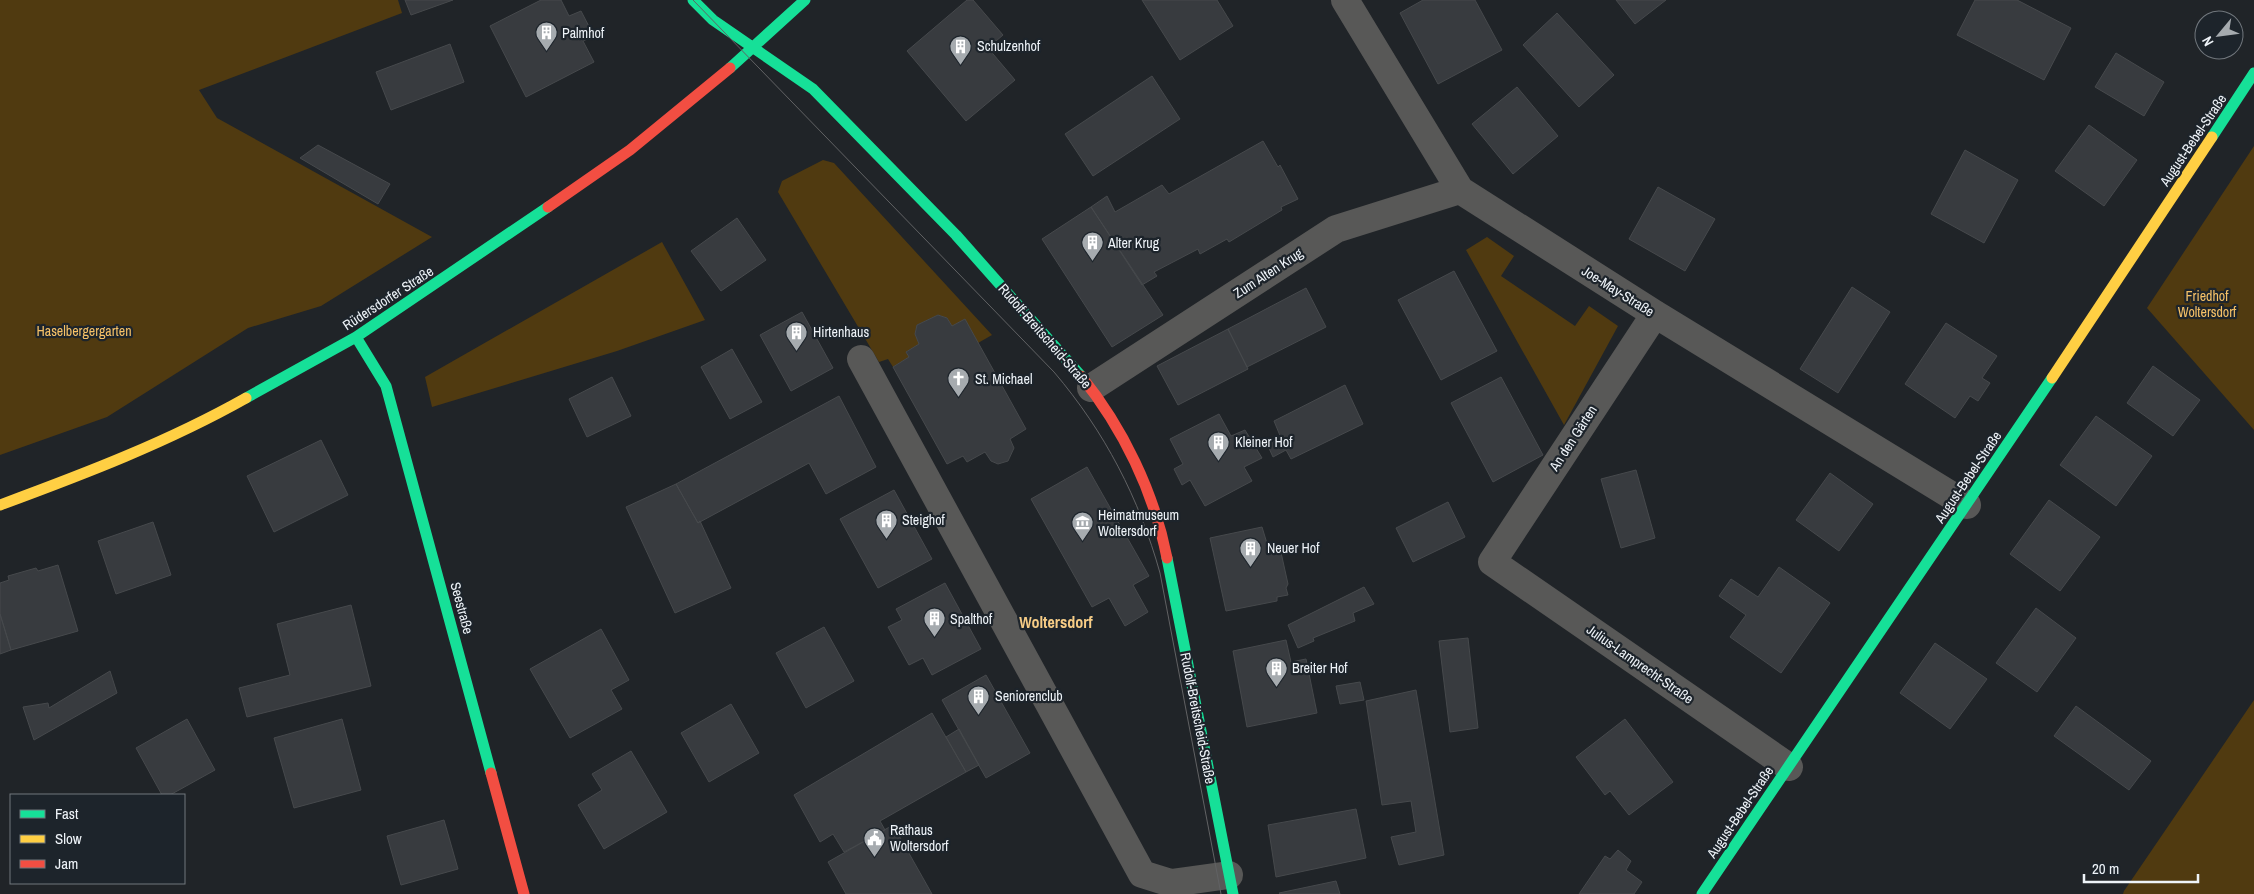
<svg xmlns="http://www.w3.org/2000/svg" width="2254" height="894" font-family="'Archivo Narrow',sans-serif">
	<rect width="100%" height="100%" fill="#202428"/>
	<!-- green -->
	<path fill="#503a10" d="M0,0H398L402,13L199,90L217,118L432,237L321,306L248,328L107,417L0,455Z
		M2254,146V430L2147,308Z
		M823,160L834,163L992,335L978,343L952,326L947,318L938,315L917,325L915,334L919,344L906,352L909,357L893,367L888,359L879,362L778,192L782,181Z
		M1487,237L1514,256L1501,276L1575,326L1589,306L1618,326L1564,425L1466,250Z
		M662,242L705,320L617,351L432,407L425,377Z
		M2254,700V894H2123L2124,891Z"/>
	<!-- building -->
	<path fill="#383b3f" stroke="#46494c" d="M405,0H453L411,15Z
		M541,0H561L569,16L581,11L594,36L583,41L594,62L526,97L490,26Z
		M967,0H973L1003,35L988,48L1015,80L966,121L907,51Z
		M1142,0H1217L1233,26L1180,60Z
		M1423,0H1475L1502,50L1438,84L1400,13Z
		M1616,0H1666L1635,24Z
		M1975,0H2017L2071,28L2044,80L1957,35Z
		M1557,13L1614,75L1579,107L1523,45Z
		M450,44L464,82L391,110L376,72Z
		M2116,53L2164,82L2144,116L2095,87Z
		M1152,76L1180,119L1093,176L1065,134Z
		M1517,87L1558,136L1513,174L1472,124Z
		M2089,125L2137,160L2104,206L2055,171Z
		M1263,141L1278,167L1280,165L1298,199L1281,207L1282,210L1229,242L1227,239L1200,254L1198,249L1154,272L1157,276L1142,285L1091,207L1107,196L1115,212L1162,185L1169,194Z
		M318,145L390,184L378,204L300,158Z
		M1965,150L2018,180L1984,243L1931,214Z
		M1658,187L1715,219L1685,271L1629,239Z
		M1091,207L1163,315L1112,347L1042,239Z
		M737,218L766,260L721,291L691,251Z
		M1454,271L1497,351L1441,380L1398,300Z
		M1852,287L1890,312L1838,393L1800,369Z
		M1306,288L1326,327L1247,367L1228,329Z
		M802,312L833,368L791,391L760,335Z
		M938,315L947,318L952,326L965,319L1026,429L1010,439L1014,448L1008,461L998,464L991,461L985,452L967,462L963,456L947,464L893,367L909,357L906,352L919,344L915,334L917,325Z
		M1946,323L1997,356L1982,378L1990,383L1978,401L1970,396L1955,418L1905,384Z
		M1228,329L1248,369L1178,405L1157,366Z
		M732,349L762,402L730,419L701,367Z
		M2153,366L2200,400L2173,436L2127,403Z
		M612,377L631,416L587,437L569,399Z
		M1501,377L1543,455L1493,482L1451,403Z
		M1345,385L1363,424L1291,459L1286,450L1273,457L1267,444L1281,438L1274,421Z
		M839,396L876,467L826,494L809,463L698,523L676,484Z
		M1219,414L1231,436L1245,430L1262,458L1244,467L1252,481L1205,506L1190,480L1182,485L1174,469L1183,464L1170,439Z
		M2096,416L2152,456L2116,506L2060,465Z
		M321,440L348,495L274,532L247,476Z
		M1087,467L1149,576L1133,585L1148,612L1125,626L1109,598L1092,607L1031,499Z
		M1636,470L1655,538L1621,548L1601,479Z
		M1830,473L1873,504L1839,551L1796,520Z
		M676,484L698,523L700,521L731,588L675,613L626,507Z
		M894,490L932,559L878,588L840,519Z
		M2049,500L2100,537L2060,591L2010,554Z
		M1448,502L1465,537L1413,562L1396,528Z
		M153,522L171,575L116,594L98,541Z
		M1262,527L1269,550L1280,548L1288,584L1286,588L1288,595L1277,597V601L1226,611L1210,538Z
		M58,565L78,631L11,650L0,614V583L9,580L8,576L36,568L38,571Z
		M1779,567L1830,603L1781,673L1730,637L1746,615L1719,596L1731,579L1758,597Z
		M945,583L981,649L932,675L923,658L909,665L888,627L902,620L896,609Z
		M1364,587L1374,604L1353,613L1355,621L1313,638L1314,641L1298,648L1288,625Z
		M351,605L371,686L247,717L239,688L290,675L277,624Z
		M2036,608L2076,638L2037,692L1996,663Z
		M0,614L11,650L0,654Z
		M824,627L854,681L806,708L776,653Z
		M601,629L629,680L611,690L622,709L570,738L530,669Z
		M1468,638L1478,728L1450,732L1439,641Z
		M1286,640L1291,662L1306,659L1317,713L1247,727L1233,651Z
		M1935,643L1987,679L1950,729L1900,693Z
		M110,671L117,693L34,740L23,707L48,703L49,708Z
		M986,675L1030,753L986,778L942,700Z
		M1360,682L1364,700L1340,704L1336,686Z
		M1416,690L1444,855L1399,865L1391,837L1416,832L1411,801L1382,805L1366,701Z
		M731,704L759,753L709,782L681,733Z
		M2076,706L2151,761L2129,790L2054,736Z
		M932,713L966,772L880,821L885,830L844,852L833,834L820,842L794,795Z
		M187,719L215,770L170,795H162L136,748Z
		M342,719L361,790L294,808L274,738Z
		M1625,719L1673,782L1629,815L1610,791L1605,795L1576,757Z
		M959,729L979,765L966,772L946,737Z
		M631,751L667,812L604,849L578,805L602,790L592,774Z
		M1356,809L1366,858L1276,877L1268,825Z
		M444,820L458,869L401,885L387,836Z
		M893,825L932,894H846L828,862Z
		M1618,850L1631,861L1626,870L1642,882L1634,894H1579L1605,856L1610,859Z
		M1336,881L1340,894H1280L1279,893Z"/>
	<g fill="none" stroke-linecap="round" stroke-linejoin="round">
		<!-- street -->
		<path stroke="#585857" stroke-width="28" d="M1345,0L1460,190L1655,314L1967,505
			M1655,314L1492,562L1789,767
			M861,359L1142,874L1171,883L1229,875
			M1091,388L1336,229L1460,190"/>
		<!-- fast -->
		<path stroke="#16e098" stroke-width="11" d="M693,0L713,20L813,89L956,235L1081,376
			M730,68L805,0
			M2212,137L2254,73
			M356,337L386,386L491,773
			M246,398L356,337L548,207
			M1167,558L1233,894
			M1702,894L2052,378"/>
		<!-- slow -->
		<path stroke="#ffcf43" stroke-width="11" d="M2052,378L2212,137
			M0,505C84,474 168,442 246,398"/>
		<!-- jam -->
		<path stroke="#f24e42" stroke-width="11" d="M548,207L630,150L730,68
			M1081,376C1123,428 1154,492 1167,558
			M491,773L524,894"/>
		<!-- tram -->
		<path stroke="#616264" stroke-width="1" d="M693,0L1054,372C1105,432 1139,498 1160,573L1221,894"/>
	</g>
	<!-- icons -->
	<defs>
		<symbol id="building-pin" viewBox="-11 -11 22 30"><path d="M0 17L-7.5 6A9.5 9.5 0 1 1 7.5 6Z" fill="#a6abaf" stroke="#1d242b"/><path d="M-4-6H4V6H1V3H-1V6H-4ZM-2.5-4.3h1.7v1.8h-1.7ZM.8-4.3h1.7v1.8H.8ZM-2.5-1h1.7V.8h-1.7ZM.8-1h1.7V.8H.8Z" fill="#fff"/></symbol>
		<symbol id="church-pin" viewBox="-11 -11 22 30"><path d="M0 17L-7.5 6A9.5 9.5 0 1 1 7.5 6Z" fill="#a6abaf" stroke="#1d242b"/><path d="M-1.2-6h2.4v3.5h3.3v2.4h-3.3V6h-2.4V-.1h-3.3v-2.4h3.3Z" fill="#fff"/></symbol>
		<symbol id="museum-pin" viewBox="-11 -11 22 30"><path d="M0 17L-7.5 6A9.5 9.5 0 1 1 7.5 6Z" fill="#a6abaf" stroke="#1d242b"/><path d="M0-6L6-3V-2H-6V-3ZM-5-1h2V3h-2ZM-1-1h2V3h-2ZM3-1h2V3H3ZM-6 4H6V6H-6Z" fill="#fff"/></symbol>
		<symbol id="civic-pin" viewBox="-11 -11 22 30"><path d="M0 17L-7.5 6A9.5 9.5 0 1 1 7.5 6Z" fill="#a6abaf" stroke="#1d242b"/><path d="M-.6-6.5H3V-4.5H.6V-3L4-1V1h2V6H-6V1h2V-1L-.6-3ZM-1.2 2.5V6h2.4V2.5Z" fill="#fff"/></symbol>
	</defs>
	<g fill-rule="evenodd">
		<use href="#building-pin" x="534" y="20" width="25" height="34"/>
		<use href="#building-pin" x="948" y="34" width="25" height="34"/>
		<use href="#building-pin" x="1080" y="230" width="25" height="34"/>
		<use href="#building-pin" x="784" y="320" width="25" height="34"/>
		<use href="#church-pin" x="946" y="366" width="25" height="34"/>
		<use href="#building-pin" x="1206" y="430" width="25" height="34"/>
		<use href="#building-pin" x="874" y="508" width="25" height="34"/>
		<use href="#museum-pin" x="1070" y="510" width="25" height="34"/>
		<use href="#building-pin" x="1238" y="536" width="25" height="34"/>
		<use href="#building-pin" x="922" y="606" width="25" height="34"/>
		<use href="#building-pin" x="1264" y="656" width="25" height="34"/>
		<use href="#building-pin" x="966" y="684" width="25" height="34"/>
		<use href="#civic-pin" x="862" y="826" width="25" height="34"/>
	</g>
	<g text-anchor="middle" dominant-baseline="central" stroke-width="4.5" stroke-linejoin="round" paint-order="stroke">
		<!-- poi labels -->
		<g font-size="14" fill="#eef3f8" stroke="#1d242b" text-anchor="start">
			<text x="562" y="33">Palmhof</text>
			<text x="977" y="46">Schulzenhof</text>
			<text x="1108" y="243">Alter Krug</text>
			<text x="813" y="332">Hirtenhaus</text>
			<text x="975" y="379">St. Michael</text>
			<text x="1235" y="442">Kleiner Hof</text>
			<text x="1098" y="515">Heimatmuseum<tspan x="1098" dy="16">Woltersdorf</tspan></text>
			<text x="902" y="520">Steighof</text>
			<text x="1267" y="548">Neuer Hof</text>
			<text x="950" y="619">Spalthof</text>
			<text x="1292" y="668">Breiter Hof</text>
			<text x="995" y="696">Seniorenclub</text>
			<text x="890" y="830">Rathaus<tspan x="890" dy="16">Woltersdorf</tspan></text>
		</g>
		<!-- street labels -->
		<g font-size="14" fill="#eef3f8" stroke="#1d242b">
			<text transform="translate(2193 140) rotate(-56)">August-Bebel-Straße</text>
			<text transform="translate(1268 273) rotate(-33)">Zum Alten Krug</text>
			<text transform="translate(1618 291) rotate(32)">Joe-May-Straße</text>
			<text transform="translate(388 298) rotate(-33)">Rüdersdorfer Straße</text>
			<text transform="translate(1045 336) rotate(49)">Rudolf-Breitscheid-Straße</text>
			<text transform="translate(1573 438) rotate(-57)">An den Gärten</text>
			<text transform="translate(1968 477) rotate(-56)">August-Bebel-Straße</text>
			<text transform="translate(462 608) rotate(75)">Seestraße</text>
			<text transform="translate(1640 664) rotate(35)">Julius-Lamprecht-Straße</text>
			<text transform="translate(1198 718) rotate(79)">Rudolf-Breitscheid-Straße</text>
			<text transform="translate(1740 812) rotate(-56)">August-Bebel-Straße</text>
		</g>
		<!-- park labels -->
		<g font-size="14" fill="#f7c267" stroke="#1d242b">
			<text x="2207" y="296">Friedhof<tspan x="2207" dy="16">Woltersdorf</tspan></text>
			<text x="84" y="331">Haselbergergarten</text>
		</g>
		<!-- quarter labels -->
		<g font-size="16" font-weight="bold" fill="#f6cc86" stroke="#1d242b">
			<text x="1056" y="622">Woltersdorf</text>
		</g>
	</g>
	<!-- legend -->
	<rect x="10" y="794" width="175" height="90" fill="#1d242b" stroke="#71777d"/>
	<rect x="20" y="810" width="25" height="8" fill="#16e098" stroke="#71777d"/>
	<text x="55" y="819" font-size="15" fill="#eef3f8">Fast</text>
	<rect x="20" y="835" width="25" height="8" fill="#ffcf43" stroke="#71777d"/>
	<text x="55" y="844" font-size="15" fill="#eef3f8">Slow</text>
	<rect x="20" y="860" width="25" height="8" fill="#f24e42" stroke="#71777d"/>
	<text x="55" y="869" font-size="15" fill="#eef3f8">Jam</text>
	<!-- north arrow -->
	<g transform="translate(2219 35) rotate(241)"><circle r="24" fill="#1d242b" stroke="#71777d"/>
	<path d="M0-4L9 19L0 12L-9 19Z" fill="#a6abaf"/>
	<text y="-8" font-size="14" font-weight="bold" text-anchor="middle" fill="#eef3f8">N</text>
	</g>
	<!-- scale -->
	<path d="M2084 874v8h114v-8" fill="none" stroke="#eef3f8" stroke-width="2.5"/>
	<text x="2092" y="874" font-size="15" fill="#eef3f8" stroke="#1d242b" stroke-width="4" paint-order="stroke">20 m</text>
</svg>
